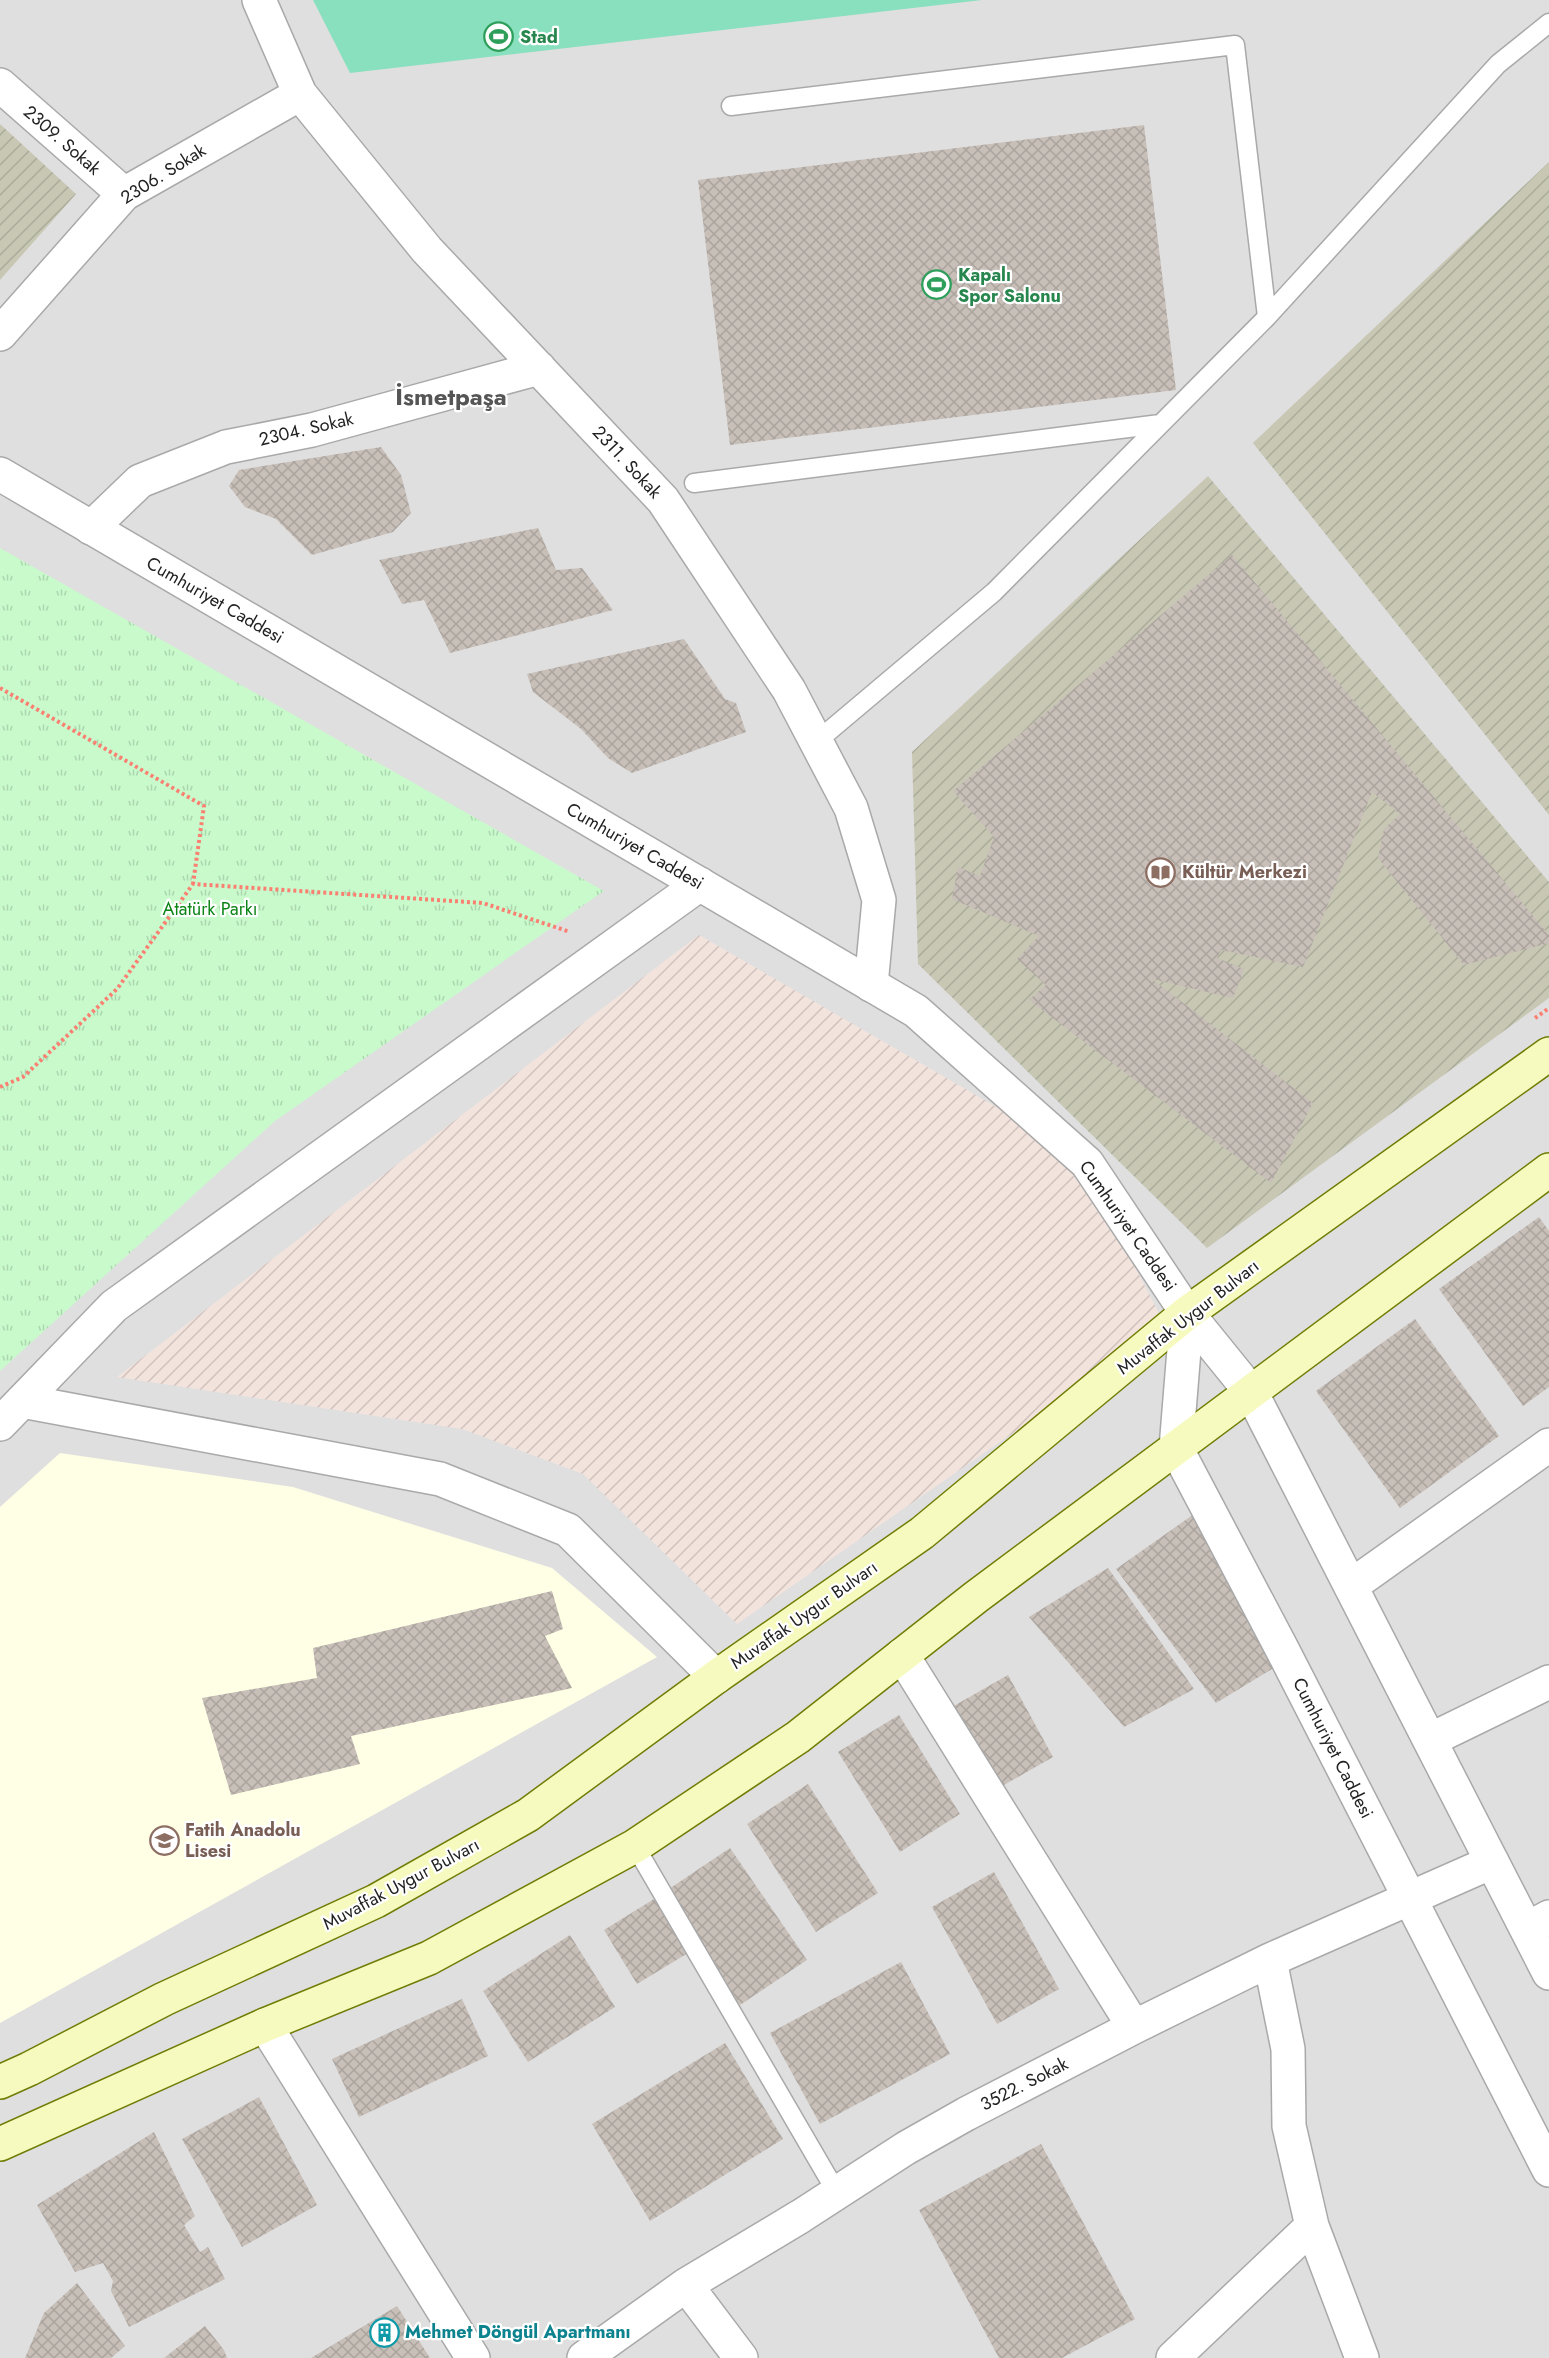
<svg xmlns="http://www.w3.org/2000/svg" width="1549" height="2358" font-family="Jost,sans-serif">
	<defs>
		<pattern id="military-furrows" width="10" height="10" patternUnits="userSpaceOnUse" patternTransform="scale(1.5)"><rect width="10" height="10" fill="#f3e3dd"/><path d="M-1 1l2-2M0 10L10 0M9 11l2-2" fill="none" stroke="#d0c2bd"/></pattern>
		<pattern id="construction-furrows" width="10" height="10" patternUnits="userSpaceOnUse" patternTransform="scale(1.5)"><rect width="10" height="10" fill="#c7c7b4"/><path d="M-1 1l2-2M0 10L10 0M9 11l2-2" fill="none" stroke="#abab9a"/></pattern>
		<pattern id="park-tufts" width="24" height="20" patternUnits="userSpaceOnUse" patternTransform="scale(1.5)"><rect width="24" height="20" fill="#c8facc"/><path d="M3 7l-1-3M5 7V3M7 7l1-3M15 17l-1-3M17 17v-4M19 17l1-3" fill="none" stroke="#acd6af"/></pattern>
		<pattern id="building-cross-hatch" width="8" height="8" patternUnits="userSpaceOnUse" patternTransform="scale(1.5)"><rect width="8" height="8" fill="#c7bfb8"/><path d="M0 0l8 8M0 8l8-8" fill="none" stroke="#aba49e"/></pattern>
	</defs>
	<rect width="100%" height="100%" fill="#f2efe9"/>
	<!-- residential -->
	<path fill="#e0dfdf" d="M0,0H1549V2358H0Z"/>
	<!-- education -->
	<path fill="#ffffe5" d="M60,1453L293,1487L552,1568L657,1657L0,2023V1507Z"/>
	<!-- military -->
	<path fill="url(#military-furrows)" d="M699,935L1076,1153L1166,1327L737,1624L583,1474L462,1429L117,1377Z"/>
	<!-- construction -->
	<path fill="url(#construction-furrows)" d="M0,124L76,194L0,280Z
		M1549,162V815L1253,443Z
		M1208,476L1549,882V998L1207,1248L918,964L912,752Z"/>
	<!-- park -->
	<path fill="url(#park-tufts)" d="M0,548L604,891L275,1121L0,1371Z"/>
	<!-- pitch -->
	<path fill="#88e0be" d="M313,0H982L350,73Z"/>
	<!-- building -->
	<path fill="url(#building-cross-hatch)" d="M1144,125L1176,390L730,445L698,180Z
		M381,447L401,475L411,513L393,532L312,555L276,519L245,507L229,486L239,470Z
		M538,528L556,570L582,568L613,610L450,653L424,600L402,604L379,560Z
		M1232,555L1549,935V943L1464,965L1378,858L1384,829L1400,814L1372,792L1303,967L1221,950L1217,958L1244,969L1233,998L1152,979L1313,1103L1271,1183L1029,1000L1046,985L1017,959L1039,936L952,899L958,867L980,876L994,837L953,791Z
		M684,639L725,699L736,703L746,732L632,773L608,758L581,729L533,692L527,674Z
		M1539,1217L1549,1231V1387L1523,1406L1439,1289Z
		M1415,1319L1499,1436L1400,1508L1316,1391Z
		M1194,1514L1277,1666L1216,1703L1116,1569Z
		M1108,1568L1194,1689L1124,1727L1029,1617Z
		M552,1591L563,1629L545,1636L572,1688L351,1736L360,1764L231,1795L202,1698L317,1678L313,1648Z
		M1008,1675L1053,1757L997,1789L952,1707Z
		M899,1715L960,1814L900,1852L838,1752Z
		M808,1784L878,1893L816,1932L747,1824Z
		M730,1848L807,1960L740,2005L663,1893Z
		M994,1872L1059,1989L997,2024L932,1907Z
		M654,1899L688,1953L637,1984L604,1930Z
		M570,1935L615,2007L528,2062L483,1991Z
		M901,1962L950,2054L820,2124L770,2033Z
		M462,1999L488,2056L359,2117L332,2059Z
		M725,2043L783,2139L650,2221L592,2124Z
		M259,2097L317,2205L242,2247L182,2139Z
		M154,2132L195,2216L184,2225L200,2252L208,2247L225,2279L129,2327L111,2291L113,2281L103,2263L75,2272L37,2205Z
		M1041,2144L1135,2319L1062,2358H999L919,2210Z
		M77,2283L125,2346L111,2358H25L44,2313Z
		M397,2306L430,2358H311Z
		M205,2326L224,2350L227,2358H164Z"/>
	<g fill="none" stroke-linecap="round" stroke-linejoin="round">
		<defs>
			<path id="service" d="M731,106L1235,45L1267,317
				M694,483L1160,424
				M816,742L994,592L1267,317L1498,64L1549,23
				M635,1846L837,2193"/>
			<path id="minor" d="M259,0L300,94L427,250L663,500L789,690L851,808L879,900L871,985
				M0,85L124,194
				M0,334L124,194L300,94
				M91,528L140,481L226,447L312,430L539,368
				M22,1401L440,1479L568,1530L716,1677
				M0,1424L114,1306L700,884
				M1351,1586L1549,1445
				M902,1655L1134,2027
				M1430,1740L1549,1682
				M1527,1929L1549,1917
				M1270,1960L1288,2049L1289,2126L1312,2226L1362,2358
				M265,2025L473,2358
				M686,2285L741,2358
				M584,2358L686,2285L801,2216L906,2148L966,2114L1134,2027L1270,1960L1492,1862
				M1173,2358L1312,2226"/>
			<path id="tertiary" d="M0,474L916,1011L1087,1163L1187,1313L1251,1392L1549,1973
				M1187,1313L1176,1448L1282,1649L1549,2170"/>
			<path id="secondary" d="M0,2082L29,2069L164,1999L376,1901L528,1815L716,1677L922,1533L1187,1313L1549,1054
				M0,2144L265,2025L429,1958L635,1846L798,1737L976,1597L1549,1170"/>
		</defs>
		<!-- service casing -->
		<use href="#service" stroke="#a9a9a9" stroke-width="21"/>
		<!-- minor casing -->
		<use href="#minor" stroke="#a9a9a9" stroke-width="36"/>
		<!-- tertiary casing -->
		<use href="#tertiary" stroke="#a9a9a9" stroke-width="36"/>
		<!-- secondary casing -->
		<use href="#secondary" stroke="#707d05" stroke-width="36"/>
		<!-- path -->
		<path stroke="#fa8072" stroke-width="4" stroke-dasharray="3 3" stroke-linecap="butt" d="M0,688L204,806L193,884
			M1535,1018L1549,1008
			M0,1087L23,1077L117,989L193,884L483,903L570,932"/>
		<!-- service -->
		<use href="#service" stroke="#fff" stroke-width="18"/>
		<!-- minor -->
		<use href="#minor" stroke="#fff" stroke-width="33"/>
		<!-- tertiary -->
		<use href="#tertiary" stroke="#fff" stroke-width="33"/>
		<!-- secondary -->
		<use href="#secondary" stroke="#f7fabf" stroke-width="33"/>
	</g>
	<!-- icons -->
	<defs>
		<symbol id="stadium-ring" viewBox="-11 -11 22 22"><circle r="9.5" fill="#fff" stroke="#2e9e5b" stroke-width="1.5"/><path d="M0-5a6.5 5 0 1 0 0 10a6.5 5 0 1 0 0-10ZM-3.5-1.8h7v3.6h-7Z" fill="#2e9e5b"/></symbol>
		<symbol id="library-ring" viewBox="-11 -11 22 22"><circle r="9.5" fill="#fff" stroke="#8d6e63" stroke-width="1.5"/><path d="M-6-4Q-3-5.5-.7-3.5V5Q-3 3-6 4ZM6-4Q3-5.5 .7-3.5V5Q3 3 6 4Z" fill="#8d6e63"/></symbol>
		<symbol id="school-ring" viewBox="-11 -11 22 22"><circle r="9.5" fill="#fff" stroke="#8d6e63" stroke-width="1.5"/><path d="M0-5L7-2L0 1L-7-2ZM-4 1L0 2.5L4 1V4Q0 6-4 4Z" fill="#8d6e63"/></symbol>
		<symbol id="building-ring" viewBox="-11 -11 22 22"><circle r="9.5" fill="#fff" stroke="#0f9aa8" stroke-width="1.5"/><path d="M-4-6H4V6H1V3H-1V6H-4ZM-2.5-4.3h1.7v1.8h-1.7ZM.8-4.3h1.7v1.8H.8ZM-2.5-1h1.7V.8h-1.7ZM.8-1h1.7V.8H.8Z" fill="#0f9aa8"/></symbol>
	</defs>
	<g fill-rule="evenodd">
		<use href="#stadium-ring" x="482" y="20" width="33" height="33"/>
		<use href="#stadium-ring" x="920" y="268" width="33" height="33"/>
		<use href="#library-ring" x="1144" y="856" width="33" height="33"/>
		<use href="#school-ring" x="148" y="1824" width="33" height="33"/>
		<use href="#building-ring" x="368" y="2316" width="33" height="33"/>
	</g>
	<g text-anchor="middle" dominant-baseline="central" stroke-width="4.5" stroke-linejoin="round" paint-order="stroke">
		<!-- leisure labels -->
		<g font-size="18" font-weight="bold" fill="#27864d" stroke="#fff" text-anchor="start">
			<text x="520" y="37">Stad</text>
			<text x="958" y="275">Kapalı<tspan x="958" dy="21">Spor Salonu</tspan></text>
		</g>
		<!-- street labels -->
		<g font-size="18" fill="#222" stroke="#fff">
			<text transform="translate(62 140) rotate(41)">2309. Sokak</text>
			<text transform="translate(163 174) rotate(-32)">2306. Sokak</text>
			<text transform="translate(306 429) rotate(-13)">2304. Sokak</text>
			<text transform="translate(627 462) rotate(47)">2311. Sokak</text>
			<text transform="translate(215 600) rotate(30)">Cumhuriyet Caddesi</text>
			<text transform="translate(635 846) rotate(30)">Cumhuriyet Caddesi</text>
			<text transform="translate(1128 1226) rotate(55)">Cumhuriyet Caddesi</text>
			<text transform="translate(1188 1317) rotate(-38)">Muvaffak Uygur Bulvarı</text>
			<text transform="translate(804 1615) rotate(-35)">Muvaffak Uygur Bulvarı</text>
			<text transform="translate(1333 1748) rotate(63)">Cumhuriyet Caddesi</text>
			<text transform="translate(401 1884) rotate(-28)">Muvaffak Uygur Bulvarı</text>
			<text transform="translate(1024 2084) rotate(-27)">3522. Sokak</text>
		</g>
		<!-- education labels -->
		<g font-size="18" font-weight="bold" fill="#785e54" stroke="#fff" text-anchor="start">
			<text x="1182" y="872">Kültür Merkezi</text>
			<text x="185" y="1830">Fatih Anadolu<tspan x="185" dy="21">Lisesi</tspan></text>
		</g>
		<!-- park labels -->
		<g font-size="18" fill="#0c8416" stroke="#fff">
			<text x="210" y="909">Atatürk Parkı</text>
		</g>
		<!-- culture labels -->
		<g font-size="18" font-weight="bold" fill="#0d838f" stroke="#fff" text-anchor="start">
			<text x="405" y="2332">Mehmet Döngül Apartmanı</text>
		</g>
		<!-- district labels -->
		<g font-size="24" font-weight="bold" fill="#555" stroke="#fff">
			<text x="451" y="396">İsmetpaşa</text>
		</g>
	</g>
</svg>
